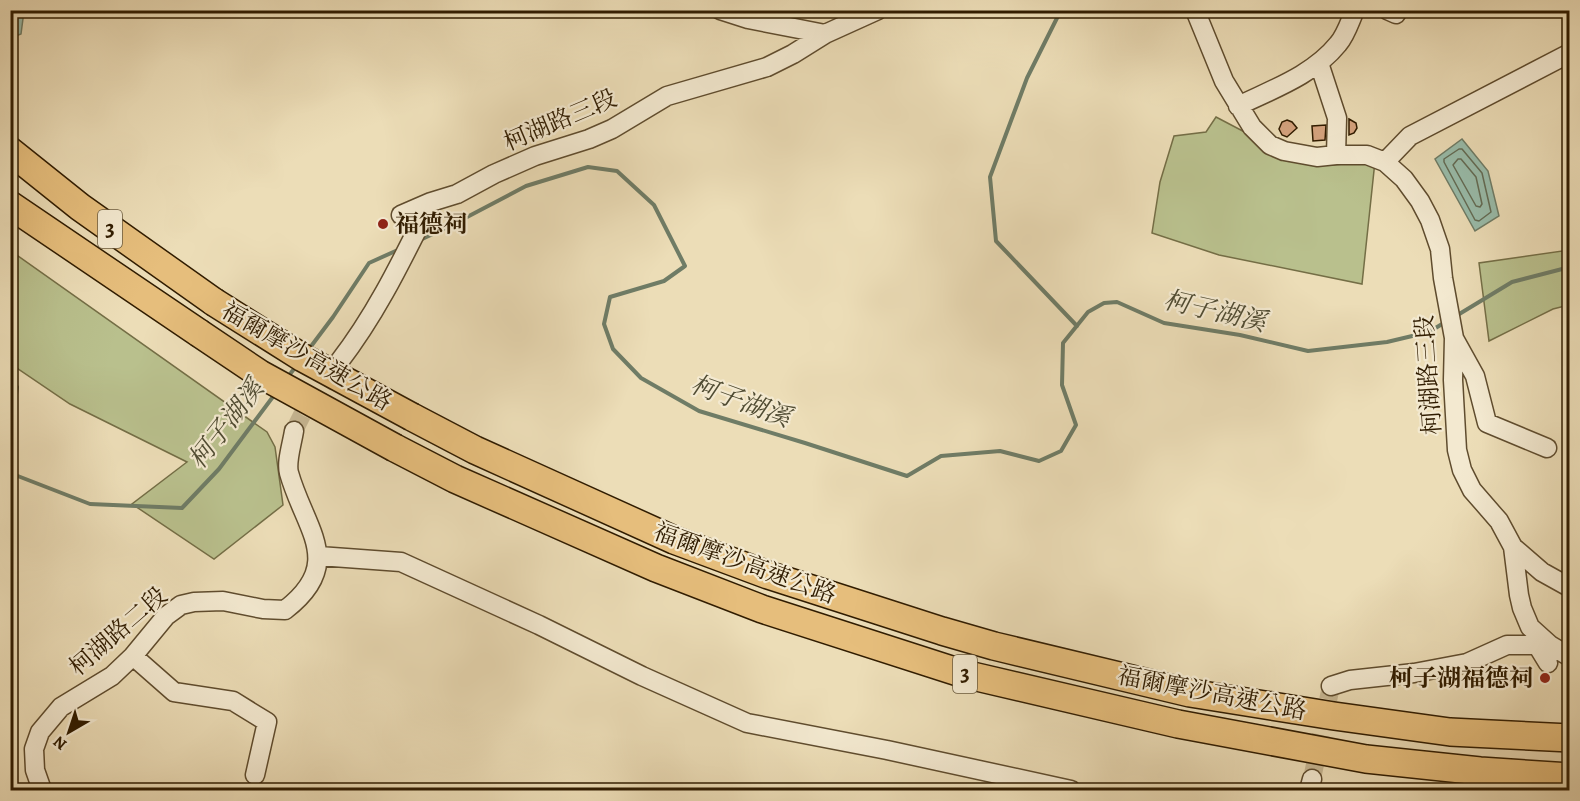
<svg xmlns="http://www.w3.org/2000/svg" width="1580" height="801" font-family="Alegreya,'Noto Serif TC',serif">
	<rect width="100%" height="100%" fill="#ecddb7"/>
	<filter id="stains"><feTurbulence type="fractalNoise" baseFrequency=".00333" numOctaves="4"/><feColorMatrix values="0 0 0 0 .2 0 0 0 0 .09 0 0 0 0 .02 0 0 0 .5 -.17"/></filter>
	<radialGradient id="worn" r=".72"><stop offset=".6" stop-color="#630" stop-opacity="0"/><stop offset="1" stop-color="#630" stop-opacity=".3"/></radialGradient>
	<!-- green -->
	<path fill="#b9c08d" stroke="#746e46" stroke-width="1.5" d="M1216,117L1296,159L1333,165L1375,161L1362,284L1219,255L1152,233L1160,182L1174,136L1206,132Z
		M1569,250V305L1553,309L1489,341L1479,263Z
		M11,251L267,432L275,447L283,505L214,559L132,504L187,462L70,404L11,364Z"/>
	<!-- water -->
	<path fill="#99bcaa" stroke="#6f7c66" stroke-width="1.5" d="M11,10L24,11L21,34L11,38Z
		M1462,139L1488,171L1499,216L1475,231L1435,159Z"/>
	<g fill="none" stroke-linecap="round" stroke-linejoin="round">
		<!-- shore -->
		<path stroke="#646c55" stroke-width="1.5" d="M1459,149H1462L1482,173L1491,212L1479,221L1475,220L1444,162V159Z
			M1458,159H1461L1476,177L1482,204L1480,207L1476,206L1453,165Z"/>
		<!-- stream -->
		<path stroke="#6f7c66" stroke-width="4" d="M1061,10L1027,78L990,177L996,241L1077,326
			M420,240L448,227L526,186L588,167L617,171L654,205L685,266L664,281L610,297L604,324L613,349L641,378L699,411L805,443L907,476L941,456L1000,451L1039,461L1061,451L1076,425L1062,385L1063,343L1088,312L1104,303L1117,302L1164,323L1240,335L1308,351L1387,342L1429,332L1447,321
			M1456,316L1512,282L1570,267
			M309,349L333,317L369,263L400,249
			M287,378L297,365
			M10,379L17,387L10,439
			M10,473L90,504L182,508L219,469L275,394"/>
	</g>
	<!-- building -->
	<path fill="#d5a37e" stroke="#301c00" stroke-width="1.5" d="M1349,119L1356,123L1357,128L1354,133L1349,135Z
		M1287,120L1292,122L1297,128L1287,137L1282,135L1279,129L1282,122Z
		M1326,125L1325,140L1313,141L1312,126Z"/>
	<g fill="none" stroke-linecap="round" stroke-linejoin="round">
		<!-- minor-tunnel -->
		<path stroke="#c6b692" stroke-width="18" stroke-dasharray="18 9" stroke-linecap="butt" d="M294,431L302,415L337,365
			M1312,779L1331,686"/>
		<defs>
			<path id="minor" d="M720,10L748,19L825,34
				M1195,10L1224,81L1252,127L1270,145L1284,151L1317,157L1336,155H1367L1385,162L1404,179L1420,201L1430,220L1440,249L1443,278L1454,338L1453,380L1457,450L1462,470L1472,490L1499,521L1513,547L1519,595L1522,608L1530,627L1550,645L1570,657
				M1387,10L1396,14L1398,10
				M1319,63L1337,118L1336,155
				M1238,106C1273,89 1313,75 1338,44C1346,35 1350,21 1355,10
				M1385,162L1410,136L1570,53
				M401,215L431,202L457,194L494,174L535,156L589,139L612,129L667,96L767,67L793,54L825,34L878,10
				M1455,340L1475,376L1487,423L1547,448
				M339,362C377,313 403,258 431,202
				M1513,547L1542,572L1569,587
				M319,556L401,562L539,625L642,676L747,723L887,750L1071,790
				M1537,645L1548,663
				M133,656L174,692L233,701L267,722L255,775
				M1331,686L1350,680L1414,673L1467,663L1507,645H1550
				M42,790L35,770L34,749L40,732L61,707L112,676L133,656L166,616L181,605L194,602L223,601L263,609L285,610C346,563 305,530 289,473C286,462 292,444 294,431
				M1309,790L1312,779"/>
			<path id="highway" d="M10,151L80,207L214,302
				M10,205L199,333
				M412,417L475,450L674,540L768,575L942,631L994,646L1190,693L1334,716L1450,732L1570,738
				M395,448L455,479L656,568L762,609L964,674L1178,724L1366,759L1480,771L1570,777"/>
		</defs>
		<!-- minor casing -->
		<use href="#minor" stroke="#5f4c2e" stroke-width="21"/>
		<!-- highway casing -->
		<use href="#highway" stroke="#301c00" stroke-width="30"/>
		<!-- minor -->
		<use href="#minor" stroke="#f3e9d0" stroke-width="18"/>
		<!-- highway -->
		<use href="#highway" stroke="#e6be7c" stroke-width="27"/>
		<defs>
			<path id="highway-bridge" d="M214,302L303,358L412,417
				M199,333L260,374L395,448"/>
		</defs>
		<!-- highway-bridge casing -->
		<use href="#highway-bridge" stroke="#301c00" stroke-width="30" stroke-linecap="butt"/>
		<!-- highway-bridge -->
		<use href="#highway-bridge" stroke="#e6be7c" stroke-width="27"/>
	</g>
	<!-- markers -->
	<g fill="#8f2418" stroke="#f3e9d0" stroke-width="2">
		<circle cx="383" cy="224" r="6"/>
		<circle cx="1545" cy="678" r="6"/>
	</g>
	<g text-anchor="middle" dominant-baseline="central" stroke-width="4.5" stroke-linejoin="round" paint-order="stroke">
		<!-- shield labels -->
		<g fill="#f3e9d0" stroke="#6a5a3e" stroke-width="1.5">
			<rect x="98" y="210" width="24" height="38" rx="4.5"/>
			<rect x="953" y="655" width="24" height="38" rx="4.5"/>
		</g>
		<g font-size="22" font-weight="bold" fill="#301c00">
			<text x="110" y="229">3</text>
			<text x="965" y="674">3</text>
		</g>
		<!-- street labels -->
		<g font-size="24" fill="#301c00" stroke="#f3e9d0">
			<text transform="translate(560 120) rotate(-23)">柯湖路三段</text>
			<text transform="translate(307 356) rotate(30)">福爾摩沙高速公路</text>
			<text transform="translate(1428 375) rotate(-94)">柯湖路三段</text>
			<text transform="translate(745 563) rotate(20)">福爾摩沙高速公路</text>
			<text transform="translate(118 631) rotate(-41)">柯湖路二段</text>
			<text transform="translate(1212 693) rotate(11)">福爾摩沙高速公路</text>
		</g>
		<!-- poi labels -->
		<g font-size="24" font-weight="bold" fill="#301c00" stroke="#f3e9d0" text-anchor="start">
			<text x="395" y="224">福德祠</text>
			<text x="1533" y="678" text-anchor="end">柯子湖福德祠</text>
		</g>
		<!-- water labels -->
		<g font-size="26" font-style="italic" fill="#504c33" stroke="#f3e9d0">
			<text transform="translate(1215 311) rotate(13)">柯子湖溪</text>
			<text transform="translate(741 401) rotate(20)">柯子湖溪</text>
			<text transform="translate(226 424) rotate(-52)">柯子湖溪</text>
		</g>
	</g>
	<!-- margin -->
	<rect width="1580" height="801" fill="none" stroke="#ecddb7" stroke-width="36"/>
	<rect x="12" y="12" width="1556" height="777" fill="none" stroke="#301c00" stroke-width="3"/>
	<rect x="18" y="18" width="1544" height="765" fill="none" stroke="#301c00" stroke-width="1.5"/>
	<!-- north arrow -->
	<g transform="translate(69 732) rotate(219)" stroke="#f3e9d0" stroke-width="4.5" paint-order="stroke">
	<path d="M0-4.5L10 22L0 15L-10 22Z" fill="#301c00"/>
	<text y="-9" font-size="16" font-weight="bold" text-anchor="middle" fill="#301c00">N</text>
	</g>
	<rect width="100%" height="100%" filter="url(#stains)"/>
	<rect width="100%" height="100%" fill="url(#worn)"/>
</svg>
